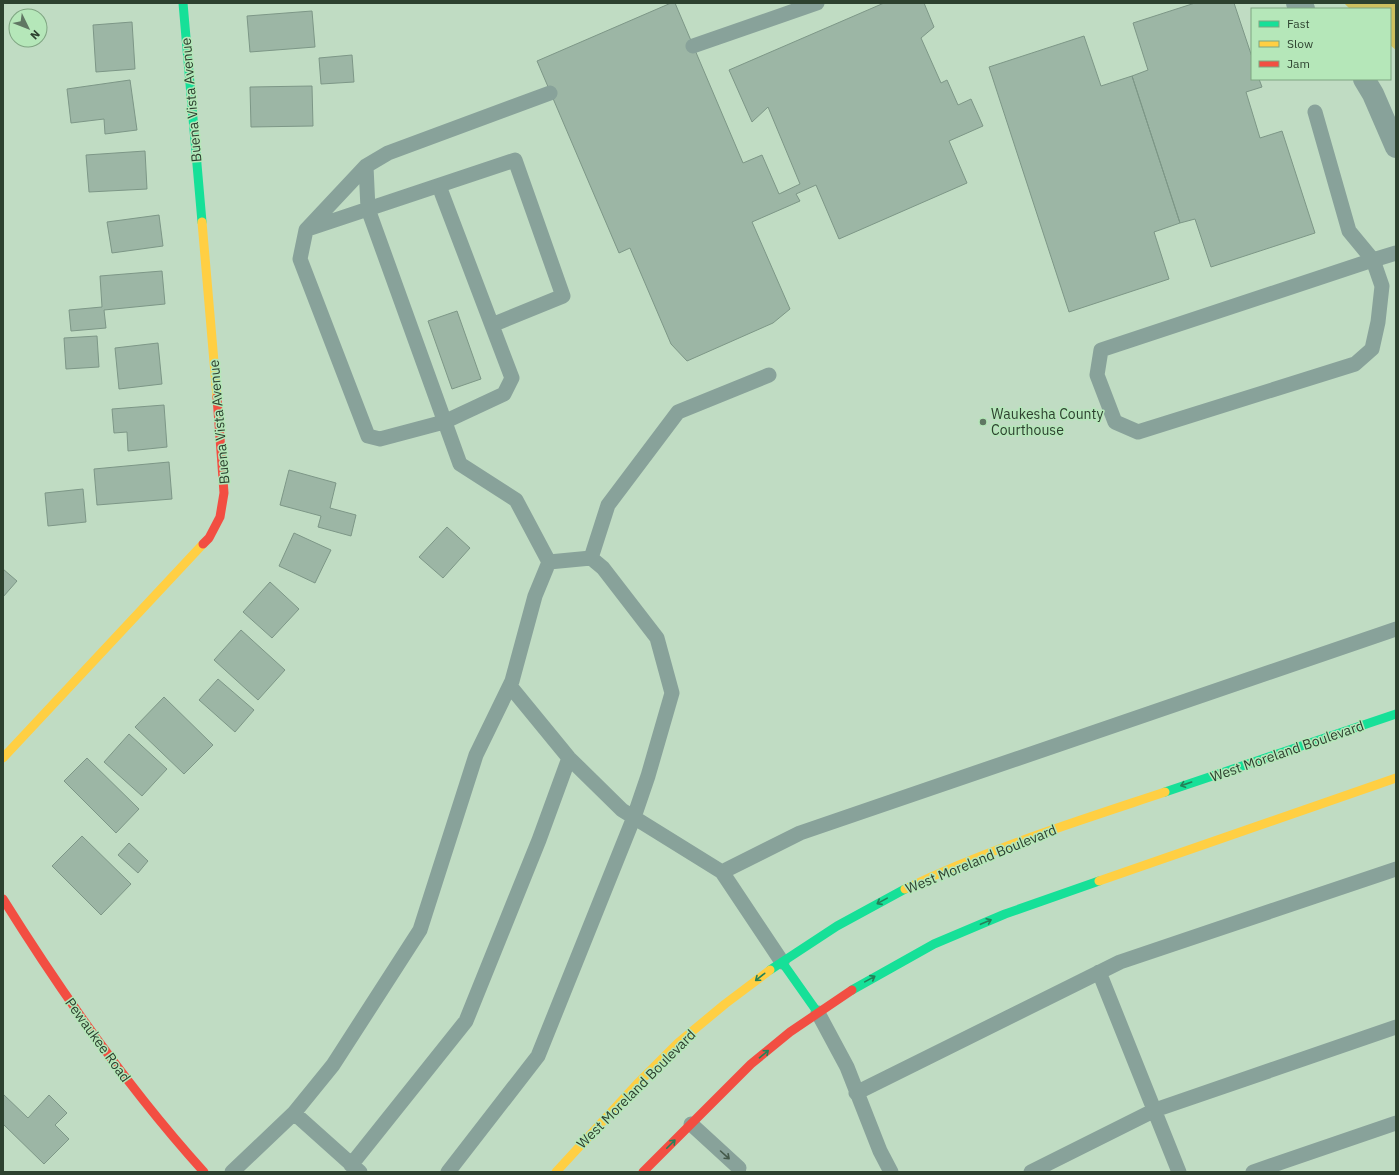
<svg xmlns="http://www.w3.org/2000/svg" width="1399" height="1175" font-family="'IBM Plex Sans',sans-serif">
	<rect width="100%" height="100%" fill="#c0dcc3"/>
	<!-- green -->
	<path fill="#cec060" d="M1344,3H1396V50L1390,45V9H1350Z"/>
	<!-- building -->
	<path fill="#9cb6a5" stroke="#7d9787" d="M671,3H675L743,163L762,155L779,194L800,184L768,107L752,122L729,70L884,3H924L934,27L921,38L941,83L947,80L958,105L971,99L983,126L949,141L967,183L839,239L816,185L796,194L800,201L752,222L790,309L773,323L687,361L671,344L630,248L619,253L537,61Z
		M1195,3H1234L1252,57V79H1259L1262,87L1246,92L1260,138L1282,131L1315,233L1211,267L1195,219L1180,223L1132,76L1148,70L1133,23Z
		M312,11L315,47L250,52L247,16Z
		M132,22L135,69L96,72L93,25Z
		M1084,36L1101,86L1132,76L1180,223L1154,232L1169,279L1069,312L989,67Z
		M352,55L354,82L321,84L319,58Z
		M130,80L137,130L105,134L104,119L71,123L67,89Z
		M312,86L313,126L251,127L250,87Z
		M145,151L147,189L89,192L86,155Z
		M159,215L163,246L112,253L107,222Z
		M162,271L165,304L104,310L106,328L71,331L69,310L102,307L100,276Z
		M457,311L481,379L452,389L428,321Z
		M97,336L99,367L66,369L64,338Z
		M158,343L162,384L119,389L115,348Z
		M164,405L167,447L128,451L127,432L114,433L112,409Z
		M169,462L172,499L97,505L94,469Z
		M289,470L336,483L330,508L356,515L351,536L318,527L321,516L280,505Z
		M83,489L86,522L48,526L45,493Z
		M447,527L470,548L443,578L419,557Z
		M294,533L331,550L315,583L279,566Z
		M3,569L17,581L3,597Z
		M270,582L299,609L272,638L243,612Z
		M241,630L285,670L258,700L214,660Z
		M218,679L254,710L235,732L199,700Z
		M164,697L213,745L184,774L135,727Z
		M129,734L167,769L142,796L104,762Z
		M87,758L139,809L116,833L64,781Z
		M82,836L131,884L101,915L52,866Z
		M129,843L148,861L138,873L118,855Z
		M3,1094L28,1118L49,1095L67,1113L55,1125L69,1139L44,1164L3,1124Z"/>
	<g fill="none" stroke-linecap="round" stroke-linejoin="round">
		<!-- lane -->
		<path stroke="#88a29a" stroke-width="15" d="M693,46L817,3
			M1315,112L1349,231L1373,260L1382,286L1378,322L1372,349L1355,364L1138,432L1115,422L1097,375L1101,350L1373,260L1396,253
			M439,186L512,378L504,394L444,422L380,439L368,436L300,259L306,230L366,166L388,153L550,93
			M308,229L515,160L563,296L492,325
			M591,558L608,505L678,412L769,375
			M510,686L569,758L622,810L722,872L782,962
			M722,872L800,833L1396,629
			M1099,972L1179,1172
			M818,1013L847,1067L880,1151L891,1172
			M856,1093L1120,962L1396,869
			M294,1113L360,1172
			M691,1124L739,1168
			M351,1165L466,1021L539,840L569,758
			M232,1172L294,1113L333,1065L420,930L476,755L512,681L535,596L549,562L516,500L460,464L368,209L366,166
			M448,1172L538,1056L634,817L648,776L672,693L657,638L603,568L591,558L549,562
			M1031,1172L1155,1110L1396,1027
			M1253,1172L1396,1123"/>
		<!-- street -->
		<path stroke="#88a29a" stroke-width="22" d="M1297,3L1304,9
			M1364,79L1373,94L1396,147"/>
		<!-- fast -->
		<path stroke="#16e098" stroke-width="9" d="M183,3L202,222
			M1165,792L1396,714
			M782,962L818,1013
			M770,970L837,926L905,889
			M852,990L934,944L1005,914L1099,881"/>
		<!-- slow -->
		<path stroke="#ffcf43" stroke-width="9" d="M202,222L217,397
			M3,758L203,544
			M1099,881L1396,778
			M905,889C988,849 1078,821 1165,792
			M556,1172L637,1084L678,1043L725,1004L770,970"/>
		<!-- jam -->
		<path stroke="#f24e42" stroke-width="9" d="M203,544L209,538L220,517L224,493L217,397
			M3,899C63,995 128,1088 204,1172
			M643,1172L751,1064L790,1032L852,990"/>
	</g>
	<!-- one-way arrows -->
	<defs><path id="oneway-shaft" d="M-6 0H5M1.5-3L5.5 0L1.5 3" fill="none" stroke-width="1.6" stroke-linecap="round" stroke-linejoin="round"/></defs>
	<g stroke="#248159">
		<use href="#oneway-shaft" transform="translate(1186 784) rotate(161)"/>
		<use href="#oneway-shaft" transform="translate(882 901) rotate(151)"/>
		<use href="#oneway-shaft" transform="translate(986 922) rotate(-23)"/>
		<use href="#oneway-shaft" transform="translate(760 977) rotate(142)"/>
		<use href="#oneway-shaft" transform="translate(870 979) rotate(-29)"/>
		<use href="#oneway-shaft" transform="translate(764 1054) rotate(-40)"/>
		<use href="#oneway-shaft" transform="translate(671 1144) rotate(-45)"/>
	</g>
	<use stroke="#44594a" href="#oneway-shaft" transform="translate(725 1155) rotate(42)"/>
	<!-- markers -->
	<circle fill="#607763" stroke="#b5e7b9" stroke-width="1.5" cx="983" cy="422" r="4"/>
	<g text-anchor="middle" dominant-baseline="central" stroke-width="3" stroke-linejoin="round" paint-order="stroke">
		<!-- street labels -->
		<g font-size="14" fill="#2d412f" stroke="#b5e7b9">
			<text transform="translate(191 100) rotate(-95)">Buena Vista Avenue</text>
			<text transform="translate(219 422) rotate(-95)">Buena Vista Avenue</text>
			<text transform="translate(1287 751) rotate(-19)">West Moreland Boulevard</text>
			<text transform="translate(981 859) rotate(-22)">West Moreland Boulevard</text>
			<text transform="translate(98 1040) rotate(54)">Pewaukee Road</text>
			<text transform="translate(636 1089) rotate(-45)">West Moreland Boulevard</text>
		</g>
		<!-- poi labels -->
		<g font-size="14" fill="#2d412f" stroke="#b5e7b9" text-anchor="start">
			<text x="991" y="414">Waukesha County<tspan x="991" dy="16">Courthouse</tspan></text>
		</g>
	</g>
	<!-- border -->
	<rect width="1399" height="1175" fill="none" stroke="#2d412f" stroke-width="8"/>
	<!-- legend -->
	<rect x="1251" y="8" width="140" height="72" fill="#b5e7b9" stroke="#7fa582"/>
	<rect x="1259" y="21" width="20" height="6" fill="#16e098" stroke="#7fa582"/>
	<text x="1287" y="28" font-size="12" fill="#2d412f">Fast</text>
	<rect x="1259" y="41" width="20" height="6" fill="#ffcf43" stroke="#7fa582"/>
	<text x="1287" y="48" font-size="12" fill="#2d412f">Slow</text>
	<rect x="1259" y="61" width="20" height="6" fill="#f24e42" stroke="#7fa582"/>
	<text x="1287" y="68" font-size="12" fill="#2d412f">Jam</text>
	<!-- north arrow -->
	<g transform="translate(28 28) rotate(133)"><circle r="19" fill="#b5e7b9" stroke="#7fa582"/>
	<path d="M0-3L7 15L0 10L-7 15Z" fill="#607763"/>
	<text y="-6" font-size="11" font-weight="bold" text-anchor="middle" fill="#2d412f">N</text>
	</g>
</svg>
